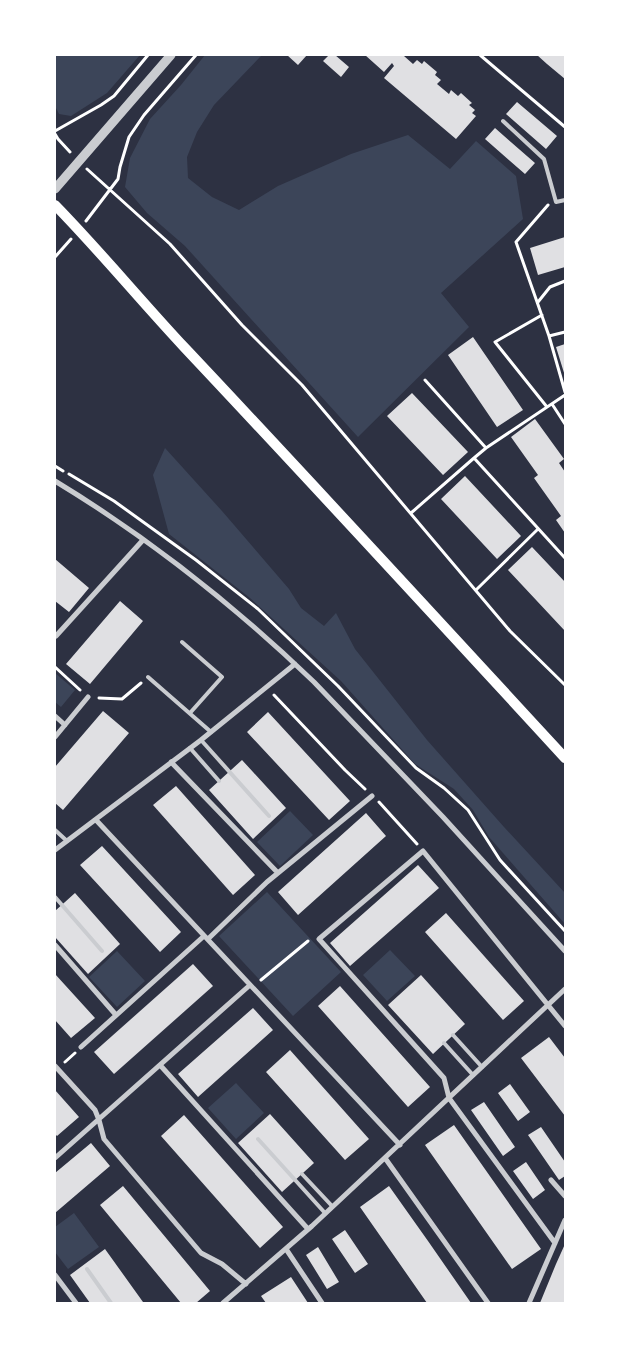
<svg xmlns="http://www.w3.org/2000/svg" width="620" height="1358" font-family="'Asap Condensed',sans-serif">
	<rect width="100%" height="100%" fill="#2d3142"/>
	<!-- green -->
	<path fill="#3c4559" d="M55,55H140L107,93L71,116L59,114L55,106Z
		M205,55H262L214,105L197,132L187,157L188,178L212,197L239,210L278,186L351,154L408,135L450,169L476,141L516,176L523,219L441,293L469,327L358,437L185,246L147,213L125,187L130,158L150,119L181,85Z
		M165,448L222,511L289,589L301,608L324,626L336,613L355,649L427,740L504,827L565,893V924L489,837L473,810L454,789L415,764L341,681L250,598L169,534L153,475Z
		M55,673L75,690L61,707L55,702Z
		M290,811L313,835L280,866L257,842Z
		M267,892L341,972L293,1016L219,936Z
		M390,950L415,976L387,1001L363,975Z
		M117,951L145,981L117,1007L89,977Z
		M236,1083L264,1113L236,1139L208,1108Z
		M74,1213L99,1247L68,1269L55,1252V1227Z"/>
	<!-- building -->
	<path fill="#e0e0e3" d="M287,55H307L298,65Z
		M329,55H335L349,67L341,77L323,61Z
		M365,55H405L404,56L413,64L417,60L422,64L424,61L437,72L435,75L441,80L437,84L449,94L451,90L458,96L461,93L472,103L469,105L475,110L472,113L476,116L456,139L384,78L394,66L392,63L384,72Z
		M537,55H565V79L547,64Z
		M517,102L557,136L546,149L506,114Z
		M495,128L535,163L525,174L485,139Z
		M565,237V267L538,275L530,248Z
		M473,337L523,410L497,427L448,355Z
		M565,344V376L556,347Z
		M412,393L468,452L443,475L387,416Z
		M535,419L564,459L559,463L565,472V533L556,520L561,516L534,478L538,475L511,437Z
		M465,476L521,536L497,559L441,499Z
		M532,547L565,582V631L508,570Z
		M55,559L89,588L69,612L55,601Z
		M120,601L143,621L90,684L66,664Z
		M103,711L129,733L63,810L55,803V767Z
		M268,712L350,801L329,820L247,732Z
		M242,760L286,808L253,839L209,790Z
		M176,786L255,875L233,895L153,805Z
		M366,813L386,836L298,915L278,892Z
		M102,846L181,932L160,952L80,865Z
		M418,865L439,888L350,966L330,943Z
		M75,893L120,944L88,974L55,937V911Z
		M446,913L524,1001L503,1020L425,932Z
		M193,964L213,986L114,1074L94,1052Z
		M55,974L95,1018L71,1038L55,1020Z
		M421,975L465,1024L433,1054L388,1005Z
		M340,986L430,1087L408,1107L318,1006Z
		M253,1008L273,1030L198,1097L178,1074Z
		M549,1037L565,1058V1116L521,1058Z
		M290,1050L369,1139L345,1160L266,1072Z
		M510,1084L530,1112L518,1121L498,1093Z
		M55,1090L79,1117L57,1136L55,1134Z
		M484,1102L515,1147L503,1156L471,1110Z
		M270,1114L314,1163L282,1192L238,1143Z
		M184,1115L283,1227L260,1248L161,1136Z
		M454,1125L541,1249L512,1269L425,1145Z
		M541,1127L565,1162V1176L559,1180L528,1135Z
		M91,1143L110,1166L55,1213V1173Z
		M526,1162L545,1190L533,1199L513,1171Z
		M123,1186L210,1291L196,1303H181L100,1205Z
		M389,1186L428,1241L471,1303H427L360,1207Z
		M345,1230L368,1264L355,1273L332,1239Z
		M565,1244V1303H540L556,1264Z
		M318,1247L339,1282L327,1289L306,1255Z
		M105,1249L143,1302L142,1303H90L70,1275Z
		M291,1277L308,1303H266L261,1296Z"/>
	<g fill="none" stroke-linecap="round" stroke-linejoin="round">
		<!-- path -->
		<path stroke="#fff" stroke-width="3" d="M480,55L565,127
			M55,131L101,105L114,96L148,55
			M55,134L58,139L70,152
			M87,169L170,244L242,325L302,385L510,631L565,685
			M548,205L516,242L549,336L565,392
			M86,221L118,179L120,167L129,137L144,115L196,55
			M55,257L71,239
			M538,302L550,287L565,281
			M542,315L495,342L547,407
			M549,336L565,332
			M425,380L486,448L474,458L565,558
			M552,404L565,424
			M486,448L565,395
			M55,466L63,471
			M69,474L114,501L196,560L258,609L338,686L416,768L444,788L468,810L500,860L565,931
			M411,513L474,458
			M476,590L538,529
			M55,667L80,690
			M274,695L345,770L365,789
			M99,698L122,699L141,683
			M379,802L417,844
			M261,980L308,941
			M65,1062L75,1053"/>
		<!-- service -->
		<path stroke="#caccd0" stroke-width="4" d="M503,121L544,159L556,202L565,200
			M182,642L222,677L190,713
			M148,677L211,732
			M201,740L269,816
			M190,748L219,781
			M55,830L67,841
			M55,897L102,951
			M453,1035L482,1067
			M444,1043L473,1075
			M258,1139L325,1213
			M302,1174L332,1206
			M87,1269L111,1303"/>
		<!-- minor -->
		<path stroke="#caccd0" stroke-width="5" d="M55,481C149,538 235,606 314,682L443,817L565,951
			M55,635L56,636L143,540
			M55,716L65,725
			M55,737L88,697
			M171,762L278,873
			M96,820L400,1145
			M55,850L201,740L295,664
			M208,939L267,882L372,796
			M55,945L116,1015
			M81,1047L204,936
			M160,1065L308,1229
			M55,1066L95,1110L99,1120L104,1139L201,1253L222,1264L246,1284
			M55,1158L250,985
			M385,1158L488,1303
			M551,1180L565,1196
			M555,1243L449,1098L444,1078L319,939L423,851L565,1026
			M286,1249L322,1303
			M55,1275L76,1303
			M223,1303L312,1226L565,989
			M529,1303L565,1220"/>
		<!-- tertiary -->
		<path stroke="#caccd0" stroke-width="9" d="M55,189L171,55"/>
		<!-- secondary -->
		<path stroke="#fff" stroke-width="10" d="M55,205C100,251 141,301 185,348C313,484 439,621 565,758"/>
	</g>
	<!-- border -->
	<rect width="620" height="1358" fill="none" stroke="#ffffff" stroke-width="112"/>
</svg>
